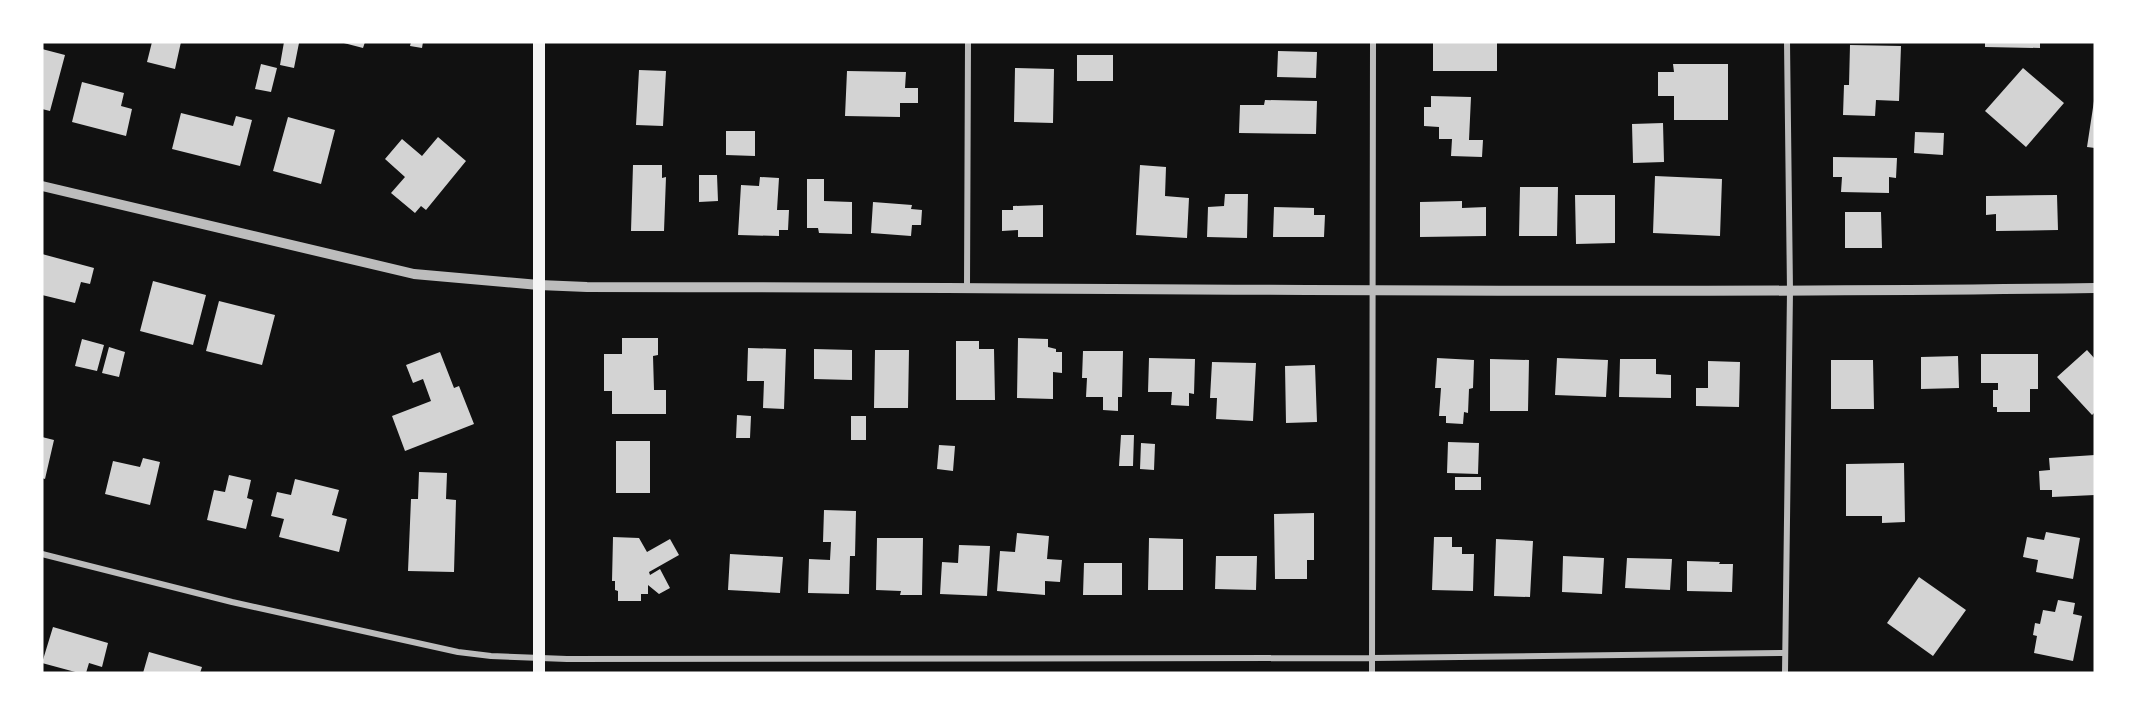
<svg xmlns="http://www.w3.org/2000/svg" width="2137" height="715" font-family="Helvetica,sans-serif">
	<rect width="100%" height="100%" fill="#111"/>
	<!-- building -->
	<path fill="#d3d3d3" d="M152,42H181L175,69L147,62Z
		M284,42L299,43L294,68L280,65Z
		M340,42H365L363,48Z
		M411,42H423L422,48L410,46Z
		M1433,42H1497V71H1433Z
		M1985,42H2040V48L1985,47Z
		M1850,45L1901,46L1899,101L1876,100L1875,116L1843,115L1844,85H1849Z
		M42,49L65,55L50,111L42,109Z
		M1278,51L1317,52L1316,78L1277,77Z
		M1077,55H1113V81H1077Z
		M261,64L277,68L271,92L255,89Z
		M1673,64H1728V120H1674V96H1658V72H1674Z
		M1015,68L1054,69L1053,123L1014,122Z
		M2023,68L2064,103L2026,147L1985,111Z
		M639,70L666,71L663,126L636,125Z
		M847,71L906,72L905,88H918V103H900V117L845,116Z
		M82,82L124,93L121,106L132,109L126,136L72,122Z
		M1431,96L1471,97L1469,140H1483L1482,157L1451,156L1452,139H1439V127L1424,126V107H1431Z
		M1265,100L1317,101L1316,134L1239,133L1240,105H1264Z
		M2094,101L2095,102V148L2087,147Z
		M181,113L233,126L236,116L252,120L240,166L172,149Z
		M288,117L335,130L321,184L273,171Z
		M1663,123L1664,162L1633,163L1632,124Z
		M726,131H755V156L726,155Z
		M1915,132L1944,133L1943,155L1914,153Z
		M438,137L466,161L426,210L421,206L415,213L391,193L405,177L385,159L402,139L422,156Z
		M1833,157L1897,158L1896,178L1889,177V193L1841,192L1842,177H1833Z
		M633,165H662V178L666,177L664,231H631Z
		M1140,165L1166,167L1165,196L1189,198L1187,238L1136,235Z
		M699,175H717L718,201L699,202Z
		M1655,176L1722,179L1720,236L1653,233Z
		M760,177L779,178L777,210H789L788,230H779V236L738,235L741,185L759,186Z
		M807,179H824V201L852,202V234L819,233L818,228H807Z
		M1520,187H1558L1557,236H1519Z
		M1225,194H1248L1247,238L1207,237L1208,207L1224,206Z
		M1575,195H1615V243L1576,244Z
		M2057,195L2058,230L1996,231V214L1986,215V196Z
		M1462,201V208L1486,207V236L1420,237V202Z
		M873,202L912,205L911,209L922,210L921,225H912L911,236L871,233Z
		M1043,205V237H1018V230L1002,231V210H1013V206Z
		M1274,207L1314,208V215H1325L1324,237H1273Z
		M1845,212H1881L1882,248H1845Z
		M42,254L94,268L90,284L81,282L75,303L42,295Z
		M153,281L206,295L193,345L140,331Z
		M219,301L275,315L262,365L206,351Z
		M622,338H658V355L653,356L654,390H666V414H612V391H604V354H622Z
		M1018,338L1048,339V347L1056,349V352H1062V373L1053,372V399L1017,398Z
		M82,339L104,345L97,371L75,366Z
		M956,341H979V349H994L995,400H956Z
		M109,347L125,352L119,377L102,373Z
		M748,348L786,349L784,409L763,408L764,381H747Z
		M814,349L852,350V380L814,379Z
		M875,350H909L908,408H874Z
		M2087,350L2095,359V412L2092,415L2057,377Z
		M1083,351H1123L1122,397H1118V411L1103,410V397H1086L1087,378H1082Z
		M440,352L454,388L459,386L474,424L405,451L392,416L431,401L423,379L413,383L406,365Z
		M1981,354H2038V389H2030V412H1997V407H1993V390H1998V383H1981Z
		M1958,356L1959,388L1921,389V357Z
		M1149,358L1195,359L1194,394L1189,393V406L1171,405L1172,392H1148Z
		M1437,358L1474,360L1473,388L1469,389L1468,413L1464,412L1463,424L1446,423V416H1439L1441,388H1435Z
		M1557,358L1608,360L1606,397L1555,395Z
		M1490,359L1529,360L1528,411H1490Z
		M1620,359H1656V374L1671,375V398L1619,397Z
		M1831,360H1873L1874,409H1831Z
		M1708,361L1740,362L1739,407L1696,406V388H1708Z
		M1212,362L1256,363L1253,421L1216,419L1217,398H1210Z
		M1315,365L1317,422L1286,423L1285,366Z
		M737,415L751,416L750,438H736Z
		M851,416H866V440H851Z
		M1121,435H1134L1133,466H1119Z
		M42,437L54,440L45,479L42,478Z
		M616,441H650V493H616Z
		M1448,442L1479,443L1478,474L1447,473Z
		M1141,443L1155,444L1154,470L1140,469Z
		M939,445L955,446L953,471L937,469Z
		M2095,455V495L2052,497V490H2040L2039,471L2050,470L2049,458Z
		M143,458L160,462L150,505L105,494L113,461L140,467Z
		M1904,463L1905,522L1882,523V516H1846V464Z
		M419,472L447,473L446,499L456,500L454,572L408,571L411,499H418Z
		M229,475L251,480L247,498L253,500L246,529L207,520L214,490L225,492Z
		M1455,477H1481V490H1455Z
		M295,479L339,490L332,515L347,519L339,552L279,537L284,519L271,516L277,492L291,495Z
		M824,510L856,511L855,556H850L849,594L808,593L809,559L830,560L831,542H823Z
		M1314,513V560H1307V579H1275L1274,514Z
		M2046,532L2080,538L2073,579L2036,572L2038,560L2023,557L2027,537L2044,540Z
		M1017,533L1049,536L1047,559L1062,560L1060,582L1045,581V595L997,591L1000,551L1015,552Z
		M613,537L639,538L647,552L670,539L679,555L649,572L650,575L660,569L670,588L659,594L648,585V594H641V601H618V591L615,590V581H612Z
		M1434,537H1452V547H1462V554H1474L1473,591L1432,590Z
		M877,538H923L922,595H900L901,591L876,590Z
		M1149,538L1183,539V590H1148Z
		M1496,539L1533,541L1530,597L1494,596Z
		M959,545L990,546L987,596L940,594L942,562L958,563Z
		M730,554L783,557L780,593L728,590Z
		M1216,556H1257L1256,590L1215,589Z
		M1563,556L1604,558L1602,594L1562,592Z
		M1627,558L1672,559L1670,590L1625,588Z
		M1687,561L1720,562L1719,564H1733L1732,592L1687,591Z
		M1084,563H1122V595H1083Z
		M1919,577L1966,610L1933,656L1887,623Z
		M2058,600L2075,603L2073,614L2082,616L2073,661L2034,653L2037,636L2033,635L2035,623L2040,624L2043,610L2055,612Z
		M53,627L108,643L102,667L89,663L86,673H79L42,663Z
		M149,652L202,667L200,673H143Z"/>
	<g fill="none" stroke-linecap="round" stroke-linejoin="round">
		<!-- minor -->
		<path stroke="#bcbcbc" stroke-width="6" d="M967,287L968,42
			M42,554L232,602L458,652L491,656L567,659L1372,658L1785,653
			M1372,673L1373,42
			M1785,673L1790,291L1787,42"/>
		<!-- tertiary -->
		<path stroke="#bcbcbc" stroke-width="10" d="M42,186L414,274L539,285L587,287C1090,287 1592,295 2095,288"/>
		<!-- secondary -->
		<path stroke="#f5f5f5" stroke-width="12" d="M539,673V42"/>
	</g>
	<!-- border -->
	<rect width="2137" height="715" fill="none" stroke="#ffffff" stroke-width="87"/>
</svg>
